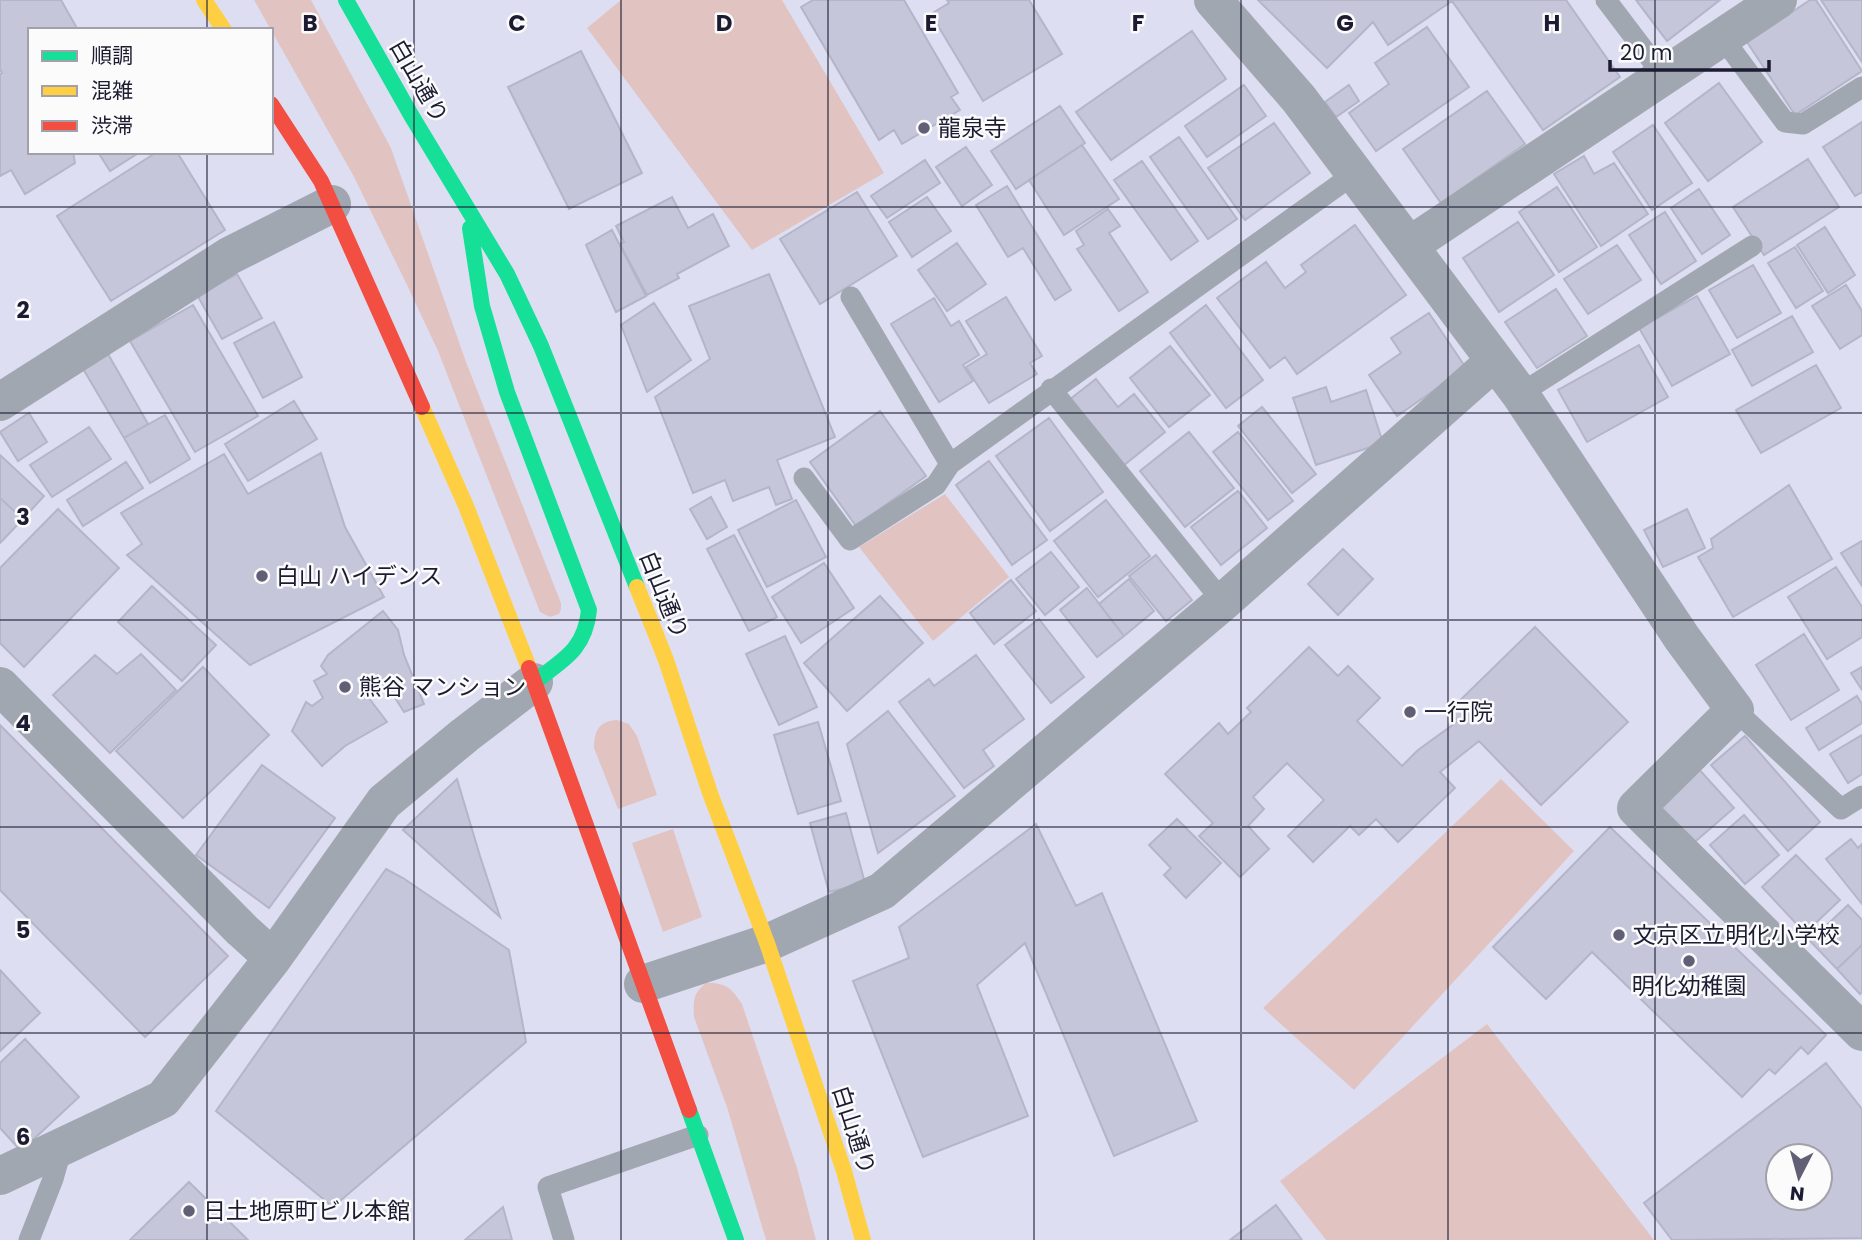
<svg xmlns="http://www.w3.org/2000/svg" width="1862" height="1240" font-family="Poppins,'Noto Sans JP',sans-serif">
	<rect width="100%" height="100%" fill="#dedef3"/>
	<!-- green -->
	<path fill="#e1c4c2" d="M254,0H311L391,148L466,362L561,603V609L559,614L550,617L540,612L438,351L407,285L353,175Z
		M621,0H782L884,173L752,250L587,28Z
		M945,494L1009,577L933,641L859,547Z
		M617,720L629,724L637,736L657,795L618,809L594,748C594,731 599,721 617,720Z
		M1501,779L1574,851L1354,1090L1263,1008Z
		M673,829L702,917L663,932L632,843Z
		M706,983C725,982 732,988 742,1004L797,1168L816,1240H766L727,1107L694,1017C693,1001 693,993 706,983Z
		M1487,1024L1654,1240H1326L1280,1181Z"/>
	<!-- building -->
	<path fill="#c6c6db" stroke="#b5b5c9" stroke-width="2" fill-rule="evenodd" d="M0,0H61L78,30H30V152H73L75,163L25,194L11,170L0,176V74L2,73L0,69Z
		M813,0H904L958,93L951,97L960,110L902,144L894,130L879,140L801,7Z
		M947,0H1029L1062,54L983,101L931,14L949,3Z
		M1258,0H1566L1620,77L1543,130L1452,1L1388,45L1373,22L1327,68Z
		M1636,0H1720L1667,41Z
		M1810,0H1816L1862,71L1795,115L1747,42Z
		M1821,0H1862V62Z
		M1427,27L1469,87L1376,151L1349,113L1389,84L1375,63Z
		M1192,31L1226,79L1111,160L1076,112Z
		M581,51L642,173L569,209L508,87Z
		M1719,83L1762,142L1708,181L1665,123Z
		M1244,85L1266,116L1207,157L1185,126Z
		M1349,85L1359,101L1336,117L1325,102Z
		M1487,91L1525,144L1441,203L1403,149Z
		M1060,106L1085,143L1016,189L991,151Z
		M1862,122V192L1855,196L1823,147Z
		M1274,123L1310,173L1245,220L1208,168Z
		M1653,125L1692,183L1652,210L1613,152Z
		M1179,137L1237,219L1208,239L1150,157Z
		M1082,145L1119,199L1064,235L1029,180Z
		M966,147L992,185L962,206L936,167Z
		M98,152H140L110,171Z
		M157,152H177L225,230L111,301L57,216Z
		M1584,156L1594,174L1614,163L1648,214L1601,246L1554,174Z
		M1808,159L1839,207L1764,255L1733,207Z
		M925,160L940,183L887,218L871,196Z
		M1142,161L1198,241L1171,260L1114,180Z
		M1007,186L1071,290L1055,300L1023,248L1008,257L976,205Z
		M1557,187L1597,247L1559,272L1519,212Z
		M1699,189L1730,235L1702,254L1671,208Z
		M857,192L897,256L820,304L780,239Z
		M672,197L688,228L713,214L729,246L677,274L679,278L647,295L620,244L624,242L616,226Z
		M927,197L951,231L912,257L889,222Z
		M1108,209L1120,226L1109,233L1148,292L1119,311L1077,249L1084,245L1076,231Z
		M1665,212L1696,261L1661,284L1629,235Z
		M1518,222L1554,275L1499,312L1463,258Z
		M1355,225L1406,295L1297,374L1285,357L1270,368L1217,298L1266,262L1285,288L1306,272L1301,265Z
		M1825,227L1855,275L1828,293L1797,245Z
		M612,230L646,296L616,312L586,245Z
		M957,243L986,284L947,311L918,270Z
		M1617,245L1641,280L1588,314L1564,279Z
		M1795,247L1823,291L1796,308L1768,263Z
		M1753,265L1781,313L1737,338L1709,290Z
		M237,274L262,318L222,339L197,295Z
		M769,274L835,437L777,460L792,499L776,505L769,487L733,501L725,480L693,493L655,397L710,359L689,306Z
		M1846,285L1862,311V335L1840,349L1812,306Z
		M1556,289L1587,336L1537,368L1505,322Z
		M1697,296L1730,354L1672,386L1639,328Z
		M1006,297L1042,356L1030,363L1037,374L989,403L966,367L987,354L966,321Z
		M934,298L951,326L959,321L979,355L963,365L973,381L939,402L891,324Z
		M654,303L691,360L647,392L621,325Z
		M193,305L258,416L195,452L130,341Z
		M1206,305L1263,380L1226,408L1170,333Z
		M1429,313L1466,368L1397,416L1369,375L1401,353L1391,338Z
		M1792,316L1813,352L1752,386L1732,350Z
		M274,322L302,377L263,398L234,343Z
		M1639,345L1668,397L1587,442L1558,390Z
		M1170,346L1210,395L1169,427L1130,378Z
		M104,347L148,424L124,438L79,362Z
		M1816,365L1841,408L1761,453L1736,410Z
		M1096,379L1118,407L1134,394L1165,432L1123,466L1069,400Z
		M1326,387L1331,402L1366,390L1383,443L1316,465L1293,398Z
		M294,401L317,439L248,481L225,444Z
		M1262,407L1316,474L1292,493L1238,426Z
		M880,411L926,476L856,526L810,462Z
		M29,413L47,442L18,461L0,432Z
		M165,415L190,459L150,483L124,438Z
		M1049,418L1103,492L1050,531L996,456Z
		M89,427L111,459L52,497L30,465Z
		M1189,432L1234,488L1185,527L1140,471Z
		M1238,432L1293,501L1268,520L1213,452Z
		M321,453L345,527L384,597L250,665L127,555L142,544L121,513L224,454L248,494Z
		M0,455L44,496L23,519L0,498Z
		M989,461L1047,540L1012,565L956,485Z
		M126,462L143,488L83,526L67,500Z
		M1789,485L1832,559L1733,617L1698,557L1713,548L1711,539Z
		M1238,491L1267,528L1221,565L1191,527Z
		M711,497L727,527L707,539L690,509Z
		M0,498L23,519L0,543Z
		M796,500L826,557L767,587L738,530Z
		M1106,500L1150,556L1098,597L1054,541Z
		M58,509L119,568L24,667L0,643V568Z
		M1687,509L1705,548L1663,567L1644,530Z
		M734,535L777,617L749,631L707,549Z
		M1862,541V586L1841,553Z
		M1343,549L1373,579L1338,615L1308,584Z
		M1051,552L1079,587L1045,615L1016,579Z
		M1156,555L1192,600L1166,621L1129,576Z
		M824,563L854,608L801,643L772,597Z
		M1836,567L1862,607V637L1827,659L1788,597Z
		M1129,579L1154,611L1124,636L1099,604Z
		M1011,580L1036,611L994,644L970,613Z
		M152,586L216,645L182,681L118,622Z
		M1087,588L1124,636L1097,657L1060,610Z
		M880,596L923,643L847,711L804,663Z
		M383,611L398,630L404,655L424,704L404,712L392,693L387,696L382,679L365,693L387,722L345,746L322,766L292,731L306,702L312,706L323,698L314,681L327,674L321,666L328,655Z
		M1039,619L1084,677L1051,703L1005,645Z
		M1535,627L1628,722L1541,805L1479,741L1440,772L1455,788L1398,842L1376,819L1359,835L1350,826L1313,862L1288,836L1324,800L1287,763L1253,797L1264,809L1248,826L1269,849L1240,877L1199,836L1213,823L1165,774L1219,723L1228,734L1251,712L1247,708L1309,647L1338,676L1348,666L1380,698L1357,721L1402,766L1418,750L1458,721L1449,711Z
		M1804,634L1839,690L1791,720L1756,665Z
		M785,636L817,707L779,725L746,654Z
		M141,654L176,690L110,753L53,695L95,655L117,674Z
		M976,655L1024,719L983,750L994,766L964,788L899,702L929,679L934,686Z
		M203,667L269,735L183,818L116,751Z
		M1862,667V690L1851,673Z
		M1857,696L1862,704V723L1819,750L1806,728Z
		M888,711L955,796L878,853L847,744Z
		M818,722L841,801L798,814L774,735Z
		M0,725L228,956L145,1037L0,890Z
		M1862,735V774L1848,783L1830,754Z
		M1745,736L1820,822L1788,851L1711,765Z
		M262,765L335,818L269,908L196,855Z
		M1696,766L1734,808L1690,846L1653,804Z
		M457,779L480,856L500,917L403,830Z
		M846,813L865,883L829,892L810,823Z
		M1744,815L1779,855L1745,884L1710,845Z
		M1177,819L1221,863L1186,898L1164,875L1171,868L1149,845Z
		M1036,824L1076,906L1102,893L1197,1121L1114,1156L1025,943L977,985L1028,1116L923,1157L853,981L909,958L899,927Z
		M1610,827L1826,1035L1808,1054L1801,1047L1775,1074L1769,1069L1742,1097L1592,952L1546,999L1493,947Z
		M1851,839L1858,848L1862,844V904L1826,859Z
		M1796,855L1840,900L1805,933L1762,887Z
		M386,869L403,878L509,950L526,1042L333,1207L216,1111Z
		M1848,905L1862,920V945L1837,969L1810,941Z
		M1862,945V992L1860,994L1837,969Z
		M0,970L40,1013L0,1051Z
		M25,1039L79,1097L21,1151L0,1128V1063Z
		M1826,1063L1862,1109V1238L1672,1240L1644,1203ZM1778,1156H1820V1198H1778Z
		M189,1182L248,1240H130Z
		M1276,1205L1302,1240H1230Z
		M503,1207L512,1240H465Z"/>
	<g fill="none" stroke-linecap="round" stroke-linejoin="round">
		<!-- lane -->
		<path stroke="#a0a7b1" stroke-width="21" d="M1606,0L1663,75
			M1722,37L1785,122L1803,124L1862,87
			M851,297L950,464L1354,174
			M1051,389L1223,602
			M1520,394L1752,246
			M804,478L850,540L936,485L950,464
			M1735,710L1841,809L1862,796
			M29,1240L53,1179L62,1147
			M564,1240L548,1187L698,1135"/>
		<!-- street -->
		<path stroke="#a0a7b1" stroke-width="38" d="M1213,0L1299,99L1520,394L1682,638L1735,710L1636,808L1862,1032
			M1410,245L1778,0
			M0,402L229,256L332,204
			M0,686L242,930L273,958
			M643,984L767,943L882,891L1223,602L1495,361
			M0,1176L163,1099L273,958L384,802L465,735L534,682"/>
		<!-- fast -->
		<path stroke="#16e098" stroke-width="16" d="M346,0L411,115L507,274L541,346L637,587
			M470,228L482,306L507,392L589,610C585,650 563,660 534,682
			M689,1110L736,1240"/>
		<!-- slow -->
		<path stroke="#ffcf43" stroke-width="16" d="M204,0L224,30
			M422,407L466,506L529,668
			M637,587L666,660L710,793L767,943L844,1171L863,1240"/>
		<!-- jam -->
		<path stroke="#f24e42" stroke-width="16" d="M271,104L321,181L422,407
			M529,668L689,1110"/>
	</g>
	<!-- grid -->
	<path fill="none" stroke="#1c1b32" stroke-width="2" stroke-opacity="0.55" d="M207,0V30M414,0V1240M621,0V1240M828,0V1240M1034,0V1240M1241,0V1240M1448,0V1240M1655,0V1240M207,152V1240M0,207H1862M0,413H1862M0,620H1862M0,827H1862M0,1033H1862"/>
	<!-- markers -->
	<g fill="#605f76" stroke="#fbfbfb" stroke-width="2.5">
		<circle cx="924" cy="128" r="7"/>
		<circle cx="262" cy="576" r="7"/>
		<circle cx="345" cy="687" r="7"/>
		<circle cx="1410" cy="712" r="7"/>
		<circle cx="1619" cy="935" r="7"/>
		<circle cx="1689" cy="961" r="7"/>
		<circle cx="189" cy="1211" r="7"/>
	</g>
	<g text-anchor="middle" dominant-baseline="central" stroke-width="5" stroke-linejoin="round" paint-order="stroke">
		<!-- street labels -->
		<g font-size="23" fill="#1c1b32" stroke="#fbfbfb">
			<text transform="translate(419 81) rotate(60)">白山通り</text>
			<text transform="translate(664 595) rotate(68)">白山通り</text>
			<text transform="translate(854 1130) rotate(72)">白山通り</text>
		</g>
		<!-- poi labels -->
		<g font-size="23" fill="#1c1b32" stroke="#fbfbfb" text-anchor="start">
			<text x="938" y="128">龍泉寺</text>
			<text x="276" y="576">白山 ハイデンス</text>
			<text x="359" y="687">熊谷 マンション</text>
			<text x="1424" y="712">一行院</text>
			<text x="1633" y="935">文京区立明化小学校</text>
			<text x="1689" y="986" text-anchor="middle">明化幼稚園</text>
			<text x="203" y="1211">日土地原町ビル本館</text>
		</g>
	</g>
	<g font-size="23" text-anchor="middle" font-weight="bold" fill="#1c1b32" stroke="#fbfbfb" stroke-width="5" stroke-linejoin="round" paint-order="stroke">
		<text x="310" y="31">B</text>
		<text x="517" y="31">C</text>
		<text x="724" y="31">D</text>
		<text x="931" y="31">E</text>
		<text x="1138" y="31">F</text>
		<text x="1345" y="31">G</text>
		<text x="1552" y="31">H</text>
		<text x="23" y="318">2</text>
		<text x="23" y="525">3</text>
		<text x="23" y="731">4</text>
		<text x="23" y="938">5</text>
		<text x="23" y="1145">6</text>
	</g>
	<!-- legend -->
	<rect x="28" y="28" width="245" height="126" fill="#fbfbfb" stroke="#a2a1ab" stroke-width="2"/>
	<rect x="42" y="51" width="35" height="10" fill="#16e098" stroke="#a2a1ab" stroke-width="2"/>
	<text x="91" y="63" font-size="21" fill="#1c1b32">順調</text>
	<rect x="42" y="86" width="35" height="10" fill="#ffcf43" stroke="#a2a1ab" stroke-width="2"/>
	<text x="91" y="98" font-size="21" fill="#1c1b32">混雑</text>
	<rect x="42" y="121" width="35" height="10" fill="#f24e42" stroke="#a2a1ab" stroke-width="2"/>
	<text x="91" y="133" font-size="21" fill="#1c1b32">渋滞</text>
	<!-- north arrow -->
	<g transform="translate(1799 1177) rotate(186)"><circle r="33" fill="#fbfbfb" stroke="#a2a1ab" stroke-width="2"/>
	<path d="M0-5L12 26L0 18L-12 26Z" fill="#605f76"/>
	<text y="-10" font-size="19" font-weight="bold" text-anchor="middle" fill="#1c1b32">N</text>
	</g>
	<!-- scale -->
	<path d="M1610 60v10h159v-10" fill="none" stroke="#1c1b32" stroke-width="3.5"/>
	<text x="1620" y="60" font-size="21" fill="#1c1b32" stroke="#fbfbfb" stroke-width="5" paint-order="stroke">20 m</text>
</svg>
